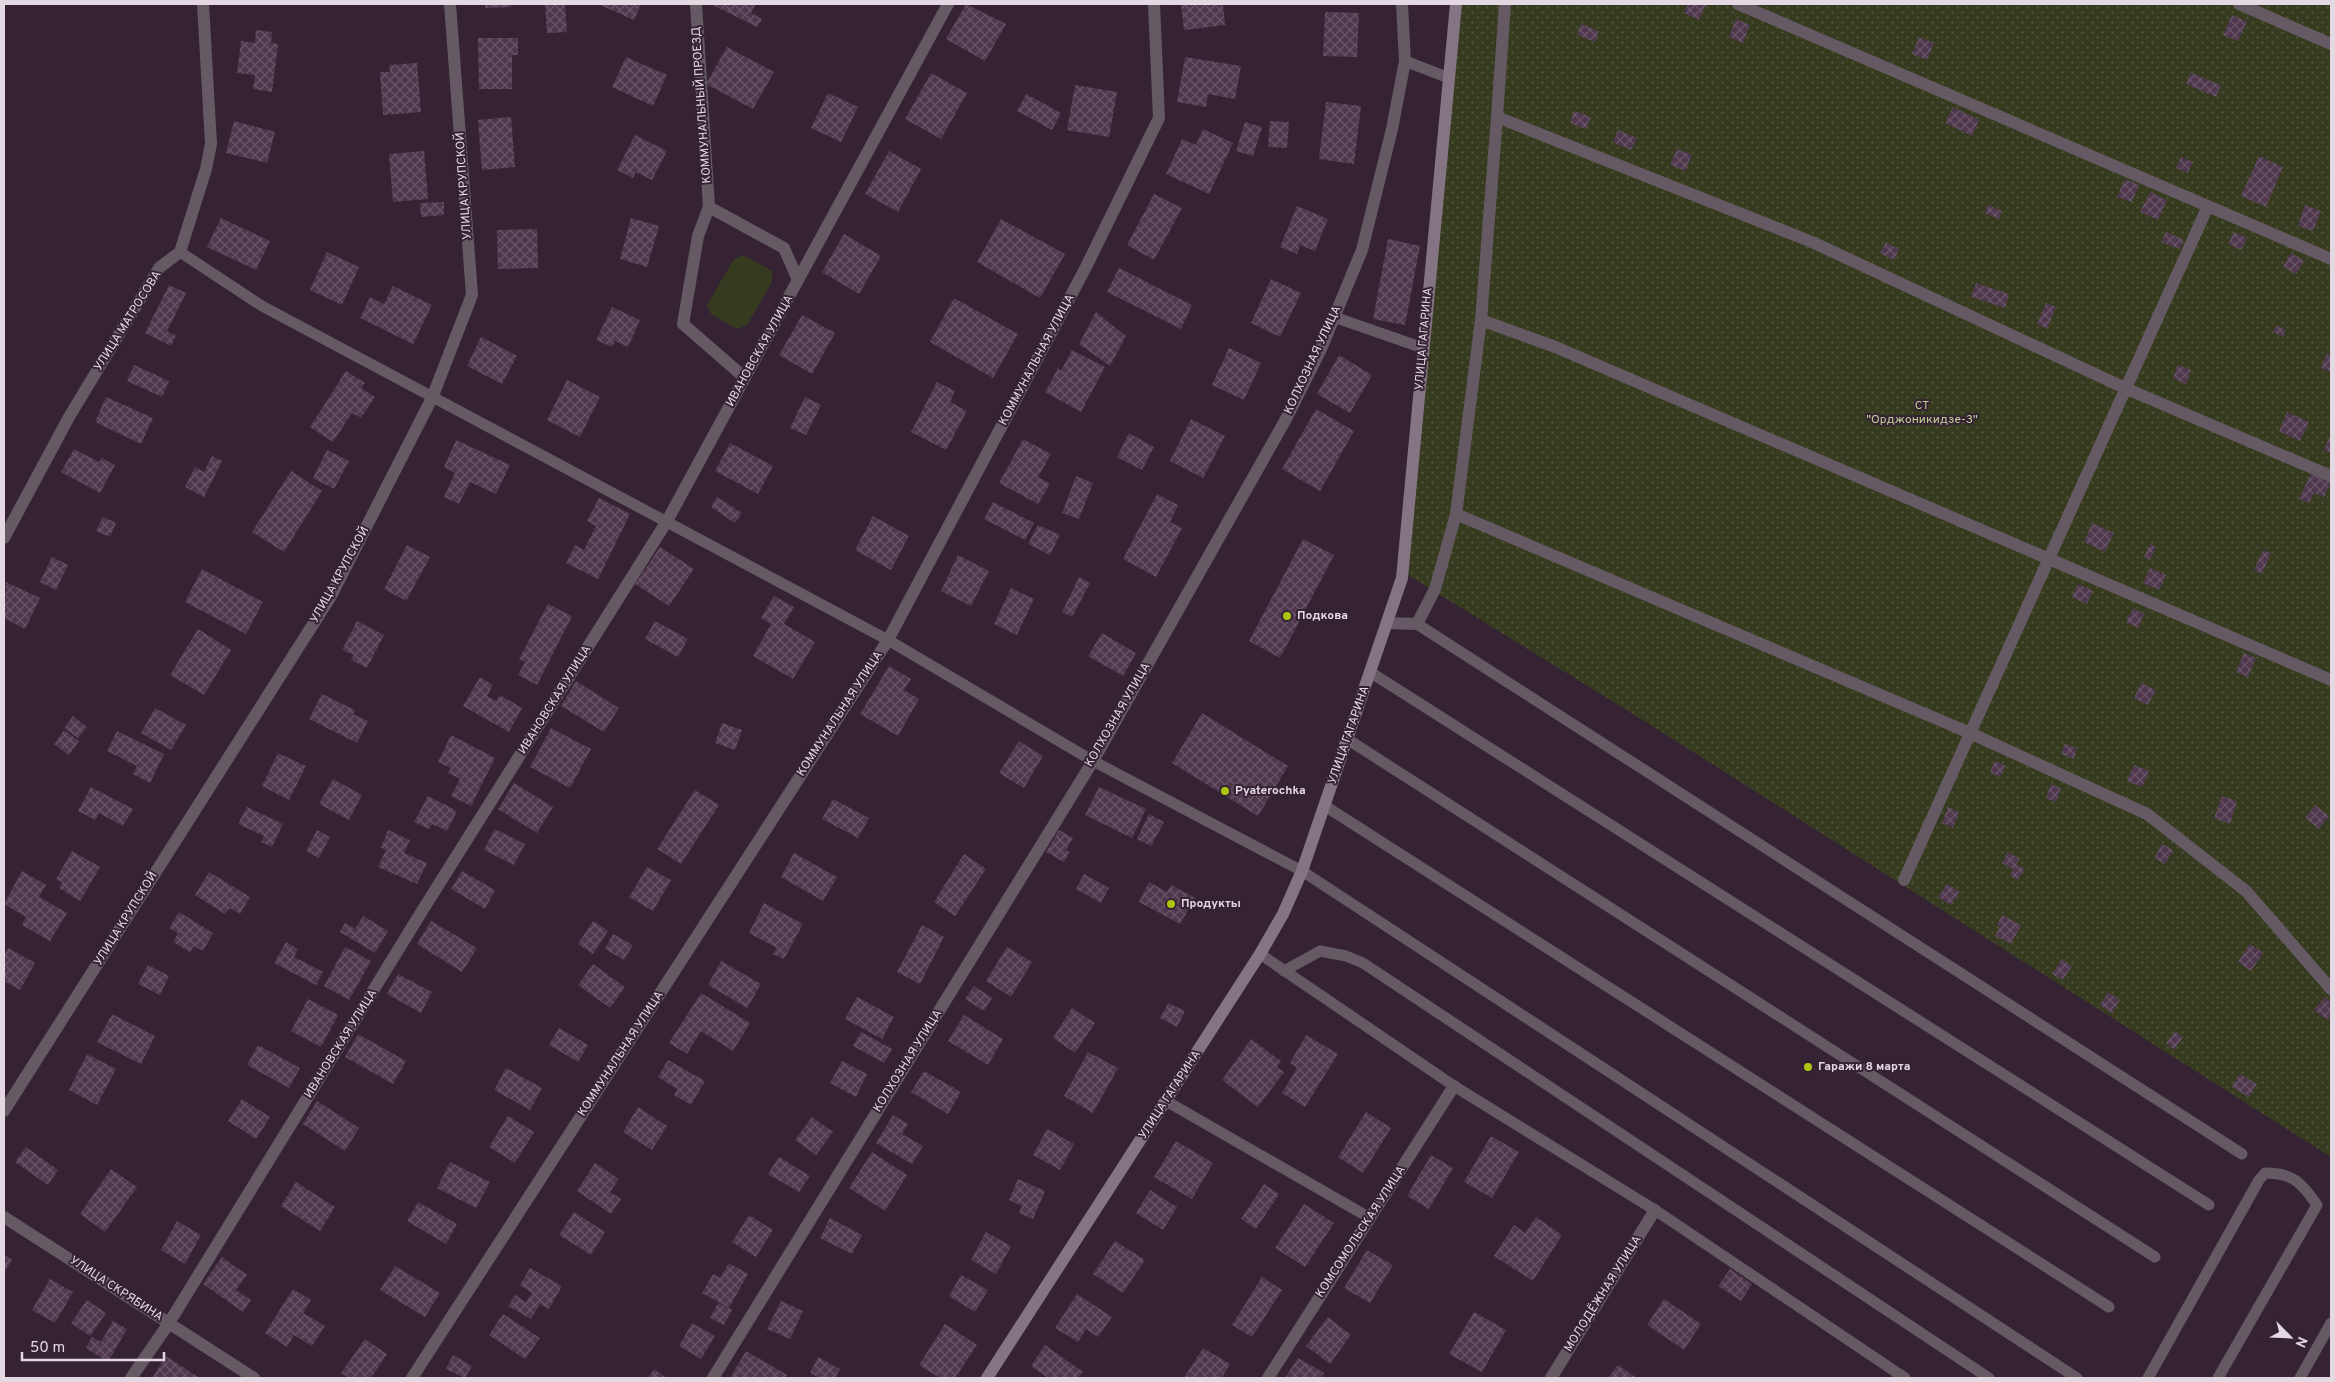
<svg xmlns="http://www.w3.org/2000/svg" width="2335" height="1382" font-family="Overpass,sans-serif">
	<defs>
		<pattern id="garden-dots" width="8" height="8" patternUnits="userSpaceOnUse" patternTransform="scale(1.25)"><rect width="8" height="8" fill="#363b20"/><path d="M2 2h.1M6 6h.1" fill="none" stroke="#535740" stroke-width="1.8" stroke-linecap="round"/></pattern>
		<pattern id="building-cross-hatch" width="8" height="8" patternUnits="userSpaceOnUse" patternTransform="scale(1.25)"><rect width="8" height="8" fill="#4f384d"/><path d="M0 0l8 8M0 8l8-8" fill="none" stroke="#685466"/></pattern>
	</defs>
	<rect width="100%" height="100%" fill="#352334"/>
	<!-- garden -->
	<path fill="url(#garden-dots)" d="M1461,4H2331V1157L1646,722L1408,575Z"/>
	<!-- pitch -->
	<path fill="#363b20" d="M744,255L772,271V282L747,325L737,329L711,314L707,305L734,259Z"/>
	<!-- building -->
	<path fill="url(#building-cross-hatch)" d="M485,4H511V7L485,8Z
		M545,4H565L567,32L547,33Z
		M598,4H641L634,20Z
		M711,4H756L751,13L762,19L757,27Z
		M966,4L1006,24L985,61L946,39Z
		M1181,4H1223L1225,25L1184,30Z
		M1688,4L1706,5L1699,20L1684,13Z
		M1325,12L1359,13L1357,57L1323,56Z
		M2232,15L2247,22L2238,41L2223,35Z
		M1736,19L1750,25L1743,43L1729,37Z
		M1581,24L1599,31L1595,42L1577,35Z
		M256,30L272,32L271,43L278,44L272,92L253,89L255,75L237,73L241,41L255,43Z
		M1919,37L1934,43L1927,60L1912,54Z
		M478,38H518V55H512V89H479Z
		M727,47L774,72L753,109L706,84Z
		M626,57L667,75L653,106L612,87Z
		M1185,57L1241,66L1235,99L1208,94L1206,107L1177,102Z
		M417,63L421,112L383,115L380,72H390L389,65Z
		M931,73L967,93L941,139L905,119Z
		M2191,73L2221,85L2216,97L2186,84Z
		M1075,85L1117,92L1109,137L1067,130Z
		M828,93L858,107L841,142L811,128Z
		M1026,94L1061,113L1052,130L1017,111Z
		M1326,102L1361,106L1354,164L1319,159Z
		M1953,107L1979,120L1972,136L1945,123Z
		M1574,111L1591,117L1586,129L1570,123Z
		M511,117L515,167L482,170L478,120Z
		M234,121L275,132L267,163L226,153Z
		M1270,121L1289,122L1287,148L1268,147Z
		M1245,122L1262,127L1253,156L1236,151Z
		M1203,129L1233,143L1209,194L1166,174L1182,139L1196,145Z
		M1618,130L1637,138L1631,150L1613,142Z
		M635,135L667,151L652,180L636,172L633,178L617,170Z
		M1677,149L1692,155L1685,171L1670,165Z
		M424,151L428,199L393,202L389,154Z
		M889,151L921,169L898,212L865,194Z
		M2259,156L2283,167L2266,207L2241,196Z
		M2181,157L2193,162L2188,173L2176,168Z
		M2125,179L2139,185L2132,202L2117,197Z
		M2150,192L2167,200L2158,220L2140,212Z
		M1154,194L1182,208L1154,260L1127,245Z
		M444,202V215L421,217L420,203Z
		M1988,205L2002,211L1999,219L1985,213Z
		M2305,205L2321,211L2313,231L2298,226Z
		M1297,206L1328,219L1315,251L1300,245L1297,254L1280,247Z
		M221,218L270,241L256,270L207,247Z
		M631,218L659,226L647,267L620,259Z
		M1001,219L1065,254L1040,298L977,262Z
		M537,229L538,268L498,269L497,230Z
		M2166,232L2184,240L2180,249L2161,242Z
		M2234,232L2247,238L2241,250L2228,244Z
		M844,234L881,256L859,294L822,272Z
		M1388,239L1420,246L1405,325L1373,319Z
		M1886,242L1899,249L1894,260L1880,253Z
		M327,252L359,267L342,305L310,290Z
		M2291,253L2304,261L2296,274L2283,267Z
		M1119,268L1192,305L1181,329L1107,292Z
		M1271,279L1301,293L1280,337L1251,323Z
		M1976,283L2009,294L2005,308L1971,297Z
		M169,285L186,293L167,331L176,336L171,346L145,333Z
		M393,286L432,305L413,344L360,318L370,297L384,304Z
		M954,298L1018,334L993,378L930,342Z
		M2046,303L2056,307L2047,329L2037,324Z
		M612,307L640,320L628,347L615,341L612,347L596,340Z
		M1096,312L1126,336L1110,366L1079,344Z
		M802,315L835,333L812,374L779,355Z
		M2277,325L2286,330L2283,337L2273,332Z
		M481,337L517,356L502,384L467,366Z
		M1229,348L1261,363L1244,400L1212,385Z
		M1072,350L1105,367L1081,412L1045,392L1058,368L1061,371Z
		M2327,353L2331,355V372L2321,368Z
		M1339,355L1372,375L1350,413L1317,394Z
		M134,365L169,381L162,397L127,381Z
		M2178,365L2191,370L2186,384L2173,378Z
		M346,371L365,383L361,388L375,397L361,418L352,413L333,442L310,427Z
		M567,380L600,397L580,437L547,420Z
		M937,382L955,391L950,402L967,411L946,450L911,432Z
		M106,397L153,418L141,444L95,422Z
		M805,397L821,405L806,435L790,428Z
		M1316,409L1354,431L1320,491L1282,469Z
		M2287,412L2309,422L2300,441L2279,431Z
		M1191,419L1225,436L1203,478L1170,461Z
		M1129,433L1154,447L1142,470L1117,457Z
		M2329,438H2331V453L2324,450Z
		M1023,439L1051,454L1038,477L1050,484L1038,504L999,483Z
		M456,440L510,465L496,494L470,482L459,504L444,497L455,473L444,467Z
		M730,443L773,466L758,494L715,471Z
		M74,449L99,462L102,458L115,465L100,493L61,472Z
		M327,450L349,461L334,489L313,478Z
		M212,456L222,461L204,497L185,487L195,467L204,472Z
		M291,471L322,491L284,552L252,532Z
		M2311,473L2331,482L2324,497L2314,493L2309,503L2299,499Z
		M1076,476L1093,483L1079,519L1062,513Z
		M1157,494L1178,505L1170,522L1182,528L1156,577L1123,559Z
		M717,497L742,513L735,523L711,507Z
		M599,498L630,514L598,579L566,563L575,545L584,550L596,526L587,521Z
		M993,502L1034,523L1025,540L984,519Z
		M873,516L909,536L891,570L855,550Z
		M103,517L116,523L110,537L96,531Z
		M2092,523L2114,533L2105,552L2084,542Z
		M1038,525L1060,535L1050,555L1028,544Z
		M1303,539L1334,555L1280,658L1249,641Z
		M2150,544L2156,547L2150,560L2144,557Z
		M407,545L430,557L406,601L384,589Z
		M660,547L694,569L669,606L635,584Z
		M2263,550L2271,553L2262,574L2254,570Z
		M958,555L989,571L971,606L941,591Z
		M52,557L68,565L56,590L40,582Z
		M2150,568L2166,575L2159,590L2143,583Z
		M202,569L263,602L246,634L185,602Z
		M1079,577L1090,583L1072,617L1062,612Z
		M6,582L40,598L25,629L4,618Z
		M2078,584L2093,591L2087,604L2072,597Z
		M1011,588L1034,599L1017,635L994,624Z
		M774,596L794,607L784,624L815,642L793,679L753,656L771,624L761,618Z
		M548,604L572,616L537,685L518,675L525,662L519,659Z
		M2133,608L2144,614L2138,628L2126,622Z
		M357,621L384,635L367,668L351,660L354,655L342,650Z
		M655,621L688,639L678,657L645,639Z
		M198,629L231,650L204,695L170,675Z
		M1102,633L1136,653L1123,676L1088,656Z
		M2244,653L2256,658L2248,677L2236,672Z
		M889,666L911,679L904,690L919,699L898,736L860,714Z
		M480,677L493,685L487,696L496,701L500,695L522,708L509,732L463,706Z
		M576,681L619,708L604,732L561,706Z
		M2141,683L2156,690L2148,705L2134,698Z
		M322,694L355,710L353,714L368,721L357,743L309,719Z
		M155,708L186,725L171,750L141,733Z
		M1202,713L1288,766L1258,816L1172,763Z
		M73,716L87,727L78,738L64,728Z
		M722,723L742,730L735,750L715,743Z
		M551,728L591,749L570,788L530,767Z
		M64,730L79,741L69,755L54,744Z
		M117,731L164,754L150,783L133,774L137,766L107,751Z
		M451,735L495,758L471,806L451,796L460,779L448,773L451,768L438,762Z
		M1019,741L1043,756L1024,788L999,773Z
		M2065,744L2077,748L2074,759L2061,754Z
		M278,753L306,766L289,800L262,786Z
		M1995,761L2006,766L2000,777L1990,772Z
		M2134,765L2149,771L2142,787L2127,781Z
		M333,779L362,795L349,820L319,804Z
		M514,783L553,807L537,833L498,809Z
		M2051,784L2061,788L2056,802L2046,798Z
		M91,787L133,809L123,826L99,813L95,820L78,811Z
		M1099,787L1146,809L1132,838L1085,815Z
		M695,790L719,805L681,864L657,849Z
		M428,796L457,811L447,831L432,824L429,829L414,822Z
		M2222,796L2237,801L2230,824L2214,818Z
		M833,799L869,818L858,838L822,819Z
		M2315,805L2329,816L2319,829L2305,818Z
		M247,807L283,824L272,847L261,842L264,836L238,824Z
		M1948,807L1959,812L1953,828L1942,823Z
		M1149,814L1164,822L1151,846L1137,839Z
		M495,829L525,844L514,865L484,850Z
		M317,830L330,837L319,858L306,851Z
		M388,830L410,840L404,853L427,863L417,884L378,867L386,850L381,848Z
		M1059,830L1073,838L1066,850L1070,852L1064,862L1046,852Z
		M2162,844L2173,850L2165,864L2154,858Z
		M72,851L100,867L80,901L59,888L62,882L56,879Z
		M2008,852L2020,859L2016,864L2025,869L2018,880L2010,876L2013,869L2002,863Z
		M794,853L837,877L823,901L781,877Z
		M964,854L986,869L955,916L934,902Z
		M647,867L671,880L653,911L629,897Z
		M22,871L46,885L39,897L67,913L50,941L22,925L26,917L4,904Z
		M462,871L495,890L485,909L451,889Z
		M209,872L250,897L240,914L230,908L225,914L195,895Z
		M1084,874L1109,888L1101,903L1076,889Z
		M1149,882L1167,892L1171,885L1195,898L1180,924L1139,902Z
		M1947,884L1960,892L1951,905L1938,897Z
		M764,903L803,924L784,959L773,954L777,948L749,933Z
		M179,912L213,933L203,951L194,946L190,952L173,942L178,933L169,928Z
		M2002,915L2021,925L2011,944L1995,936L2000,926L1997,925Z
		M363,916L388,931L375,953L340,932L345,923L355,929Z
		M431,921L477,948L462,972L417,944Z
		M593,921L608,931L593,954L578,944Z
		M922,925L944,937L920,984L897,972Z
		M613,934L633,945L624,960L605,949Z
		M286,942L298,949L294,957L323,972L316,985L274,963Z
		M2250,944L2263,953L2251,971L2238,962Z
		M345,947L371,961L349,1000L324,986Z
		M1007,947L1032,962L1011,997L986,981Z
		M8,948L35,963L20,990L4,981V955Z
		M2062,959L2072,966L2063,980L2052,974Z
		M721,961L761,984L747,1008L708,985Z
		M593,964L625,987L610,1008L578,985Z
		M148,965L169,976L160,995L138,984Z
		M398,974L432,992L421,1013L387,994Z
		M974,986L992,998L984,1011L965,999Z
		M2108,992L2120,1000L2112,1013L2100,1005Z
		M701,993L750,1023L733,1051L701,1031L687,1054L669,1043Z
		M857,997L894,1017L882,1039L845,1019Z
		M2325,997L2331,1003V1015L2327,1020L2314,1010Z
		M308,999L338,1015L321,1047L291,1031Z
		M1168,1003L1185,1011L1177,1027L1160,1018Z
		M1072,1008L1095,1023L1075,1053L1053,1038Z
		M112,1014L155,1036L141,1064L97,1042Z
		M964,1015L1003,1039L988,1065L948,1041Z
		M559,1028L588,1045L578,1062L549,1045Z
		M2175,1031L2183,1037L2174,1050L2166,1043Z
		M861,1032L892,1049L884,1063L853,1046Z
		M358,1034L406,1061L393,1084L345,1057Z
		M1306,1035L1338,1054L1305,1107L1282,1093L1297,1068L1290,1063Z
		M1251,1039L1281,1061L1277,1067L1284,1072L1258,1107L1222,1080Z
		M258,1045L300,1068L289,1088L247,1065Z
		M1088,1052L1118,1068L1093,1113L1064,1096Z
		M87,1054L116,1069L97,1105L69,1090Z
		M668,1060L705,1081L691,1105L674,1095L677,1089L658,1077Z
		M842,1061L867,1074L856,1097L830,1083Z
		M506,1068L542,1088L530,1110L494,1090Z
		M924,1071L961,1092L948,1114L911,1092Z
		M2240,1074L2257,1084L2249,1097L2232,1087Z
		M242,1099L270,1117L256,1139L228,1121Z
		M317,1101L359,1128L345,1151L303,1124Z
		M638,1107L667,1126L652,1150L623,1132Z
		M1366,1112L1391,1128L1363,1173L1338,1157Z
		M893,1115L908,1124L902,1134L923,1146L912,1164L876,1143Z
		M508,1116L534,1132L515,1163L489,1147Z
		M812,1117L833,1132L816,1155L795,1140Z
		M1047,1129L1074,1144L1060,1170L1033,1155Z
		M1491,1136L1519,1152L1492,1198L1464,1182Z
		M1176,1141L1213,1163L1192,1199L1154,1177Z
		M26,1147L58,1170L48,1185L15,1162Z
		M872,1152L907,1175L885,1211L849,1188Z
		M1431,1155L1453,1168L1429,1209L1407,1196Z
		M779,1157L810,1176L799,1192L768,1174Z
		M450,1162L490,1182L476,1208L437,1188Z
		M595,1163L619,1179L610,1192L621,1199L611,1214L577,1191Z
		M111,1169L137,1187L105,1232L80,1214Z
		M1018,1179L1045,1191L1033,1219L1019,1213L1022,1206L1009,1200Z
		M296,1182L335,1207L320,1231L281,1206Z
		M1264,1184L1279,1194L1256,1229L1241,1219Z
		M1150,1190L1177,1207L1163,1230L1136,1213Z
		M418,1202L457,1224L446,1244L407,1221Z
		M1304,1204L1334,1223L1305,1267L1275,1248Z
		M574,1212L605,1232L591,1255L559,1235Z
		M749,1215L773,1230L756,1257L732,1242Z
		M1536,1217L1562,1235L1533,1281L1494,1256L1514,1225L1525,1233Z
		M830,1218L862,1235L852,1254L820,1238Z
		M177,1221L201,1235L185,1264L161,1250Z
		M986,1232L1011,1246L996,1274L971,1260Z
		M1115,1241L1145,1260L1123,1293L1093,1274Z
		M1367,1250L1393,1265L1370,1303L1344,1288Z
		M4,1255L12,1260L4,1273Z
		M222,1257L247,1275L236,1290L251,1300L243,1312L203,1284Z
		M729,1263L748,1274L729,1308L702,1293L713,1274L720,1278Z
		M395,1266L440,1293L425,1317L380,1290Z
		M530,1268L562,1286L549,1309L540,1304L531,1319L508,1306L515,1295L526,1302L532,1293L520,1285Z
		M1730,1269L1752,1284L1741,1301L1718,1286Z
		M961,1275L988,1290L975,1312L949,1296Z
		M1262,1277L1282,1290L1252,1337L1232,1325Z
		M50,1279L73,1292L55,1323L32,1310Z
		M293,1289L311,1300L303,1313L325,1326L312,1346L294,1335L287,1347L265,1333Z
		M1077,1294L1112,1317L1098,1337L1086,1329L1078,1342L1055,1328Z
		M1664,1299L1701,1324L1684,1350L1647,1325Z
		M87,1300L106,1313L90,1336L71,1323Z
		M781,1301L803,1311L790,1339L767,1329Z
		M718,1303L732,1310L724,1325L710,1318Z
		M1474,1312L1506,1330L1482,1372L1449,1354Z
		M503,1314L540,1338L525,1359L489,1335Z
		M1328,1317L1351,1335L1330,1364L1306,1346Z
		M113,1321L127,1329L108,1362L86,1348L92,1337L101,1342Z
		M692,1323L715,1336L701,1359L679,1346Z
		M945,1324L977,1345L955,1378H940L919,1365Z
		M365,1339L387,1354L371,1378H349L341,1373Z
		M1045,1345L1083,1372L1078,1378H1048L1031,1366Z
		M1203,1348L1230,1364L1222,1378H1184Z
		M746,1351L787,1375L785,1378H730Z
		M453,1355L472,1366L465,1378L446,1369Z
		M166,1356L198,1377L197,1378H152Z
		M818,1357L840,1369L835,1378H820L810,1373Z
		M1298,1358L1324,1373L1321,1378H1285Z
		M1618,1365L1637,1378H1608Z
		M654,1369L667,1378H648Z"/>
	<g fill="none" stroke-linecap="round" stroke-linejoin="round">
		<!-- service -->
		<path stroke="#655a63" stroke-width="11" d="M1405,61L1449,78
			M180,252L262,306L888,640L1093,761L1302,871L2077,1378
			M1334,317L1423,348
			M1417,624L2242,1154
			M1370,672L2209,1205
			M1347,739L2155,1257
			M1325,806L2109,1307
			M1260,954L1454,1086L1655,1210L1905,1378
			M1284,971L1320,951L1346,956L1363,963L1989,1378
			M1166,1101L1370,1218
			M2148,1378L2259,1180L2265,1173C2293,1173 2302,1183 2317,1205L2218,1378
			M2300,1378L2331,1323"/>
		<!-- minor -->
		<path stroke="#655a63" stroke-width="12" d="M696,4L709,207L698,236L683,324L745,378
			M1505,4L1497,117L1812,242L2127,389L2331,476
			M1738,4L2331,259
			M2239,4L2331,44
			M1497,117L1481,320L1553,346L2331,680
			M709,207L784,248L798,280
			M1481,320L1456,514L1970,733L2147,814L2246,891L2331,989
			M4,538L69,417L159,268L180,252L206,169L211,144L203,4
			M1387,623L1417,624L1435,589L1456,514
			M1904,880L2208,206
			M4,1111L331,596L432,398L472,295L450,4
			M4,1217L254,1378
			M131,1378L169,1323L422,911L667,521L948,4
			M412,1378L888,640L1086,267L1159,118L1154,4
			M713,1378L1093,761L1286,419L1321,349L1362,250L1392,129L1405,61L1402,4
			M1268,1378L1454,1086
			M1551,1378L1655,1210
			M1898,1378L1900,1375"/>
		<!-- secondary -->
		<path stroke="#857483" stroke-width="12" d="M987,1378L1260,954L1283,914L1302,871L1402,578L1456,4"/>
	</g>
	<!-- markers -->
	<g fill="#adc60d" stroke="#352334" stroke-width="2">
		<circle cx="1287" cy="616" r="5"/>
		<circle cx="1225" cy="791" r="5"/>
		<circle cx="1171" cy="904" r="5"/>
		<circle cx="1808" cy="1067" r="5"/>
	</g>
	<g text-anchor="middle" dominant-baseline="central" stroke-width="4" stroke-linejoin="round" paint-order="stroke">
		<!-- street labels -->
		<g font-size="12" fill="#e4d8e3" stroke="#352334">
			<text transform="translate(702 105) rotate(-94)">КОММУНАЛЬНЫЙ ПРОЕЗД</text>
			<text transform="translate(464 186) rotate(-94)">УЛИЦА КРУПСКОЙ</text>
			<text transform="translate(128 321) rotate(-58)">УЛИЦА МАТРОСОВА</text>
			<text transform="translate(1424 339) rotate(-85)">УЛИЦА ГАГАРИНА</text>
			<text transform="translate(760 351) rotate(-61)">ИВАНОВСКАЯ УЛИЦА</text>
			<text transform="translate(1037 360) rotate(-62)">КОММУНАЛЬНАЯ УЛИЦА</text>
			<text transform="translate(1313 360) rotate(-65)">КОЛХОЗНАЯ УЛИЦА</text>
			<text transform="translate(340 575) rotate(-61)">УЛИЦА КРУПСКОЙ</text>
			<text transform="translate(555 700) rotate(-58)">ИВАНОВСКАЯ УЛИЦА</text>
			<text transform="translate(840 714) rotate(-57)">КОММУНАЛЬНАЯ УЛИЦА</text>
			<text transform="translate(1118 715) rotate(-60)">КОЛХОЗНАЯ УЛИЦА</text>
			<text transform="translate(1349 735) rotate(-71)">УЛИЦА ГАГАРИНА</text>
			<text transform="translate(126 919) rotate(-58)">УЛИЦА КРУПСКОЙ</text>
			<text transform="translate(341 1044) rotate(-58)">ИВАНОВСКАЯ УЛИЦА</text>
			<text transform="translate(621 1054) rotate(-57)">КОММУНАЛЬНАЯ УЛИЦА</text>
			<text transform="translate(908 1061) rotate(-58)">КОЛХОЗНАЯ УЛИЦА</text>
			<text transform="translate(1170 1095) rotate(-57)">УЛИЦА ГАГАРИНА</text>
			<text transform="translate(1361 1232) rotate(-57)">КОМСОМОЛЬСКАЯ УЛИЦА</text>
			<text transform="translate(116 1289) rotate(33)">УЛИЦА СКРЯБИНА</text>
			<text transform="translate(1603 1294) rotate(-58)">МОЛОДЁЖНАЯ УЛИЦА</text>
		</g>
		<!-- park labels -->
		<g font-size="12" fill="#c2ce96" stroke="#352334">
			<text x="1922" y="406">СТ<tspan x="1922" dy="14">"Орджоникидзе-3"</tspan></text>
		</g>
		<!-- poi labels -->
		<g font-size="12" font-weight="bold" fill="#e4d8e3" stroke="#352334" text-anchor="start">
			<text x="1297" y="616">Подкова</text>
			<text x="1235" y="791">Pyaterochka</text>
			<text x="1181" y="904">Продукты</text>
			<text x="1818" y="1067">Гаражи 8 марта</text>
		</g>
	</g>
	<!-- border -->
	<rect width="2335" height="1382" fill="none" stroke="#e4d8e3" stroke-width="10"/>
	<!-- north arrow -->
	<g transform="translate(2290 1337) rotate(114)" stroke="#352334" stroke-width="4" paint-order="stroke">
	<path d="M0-4L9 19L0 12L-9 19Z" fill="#e4d8e3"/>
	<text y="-8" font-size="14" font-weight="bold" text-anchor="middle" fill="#e4d8e3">N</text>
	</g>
	<!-- scale -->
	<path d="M22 1352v8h142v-8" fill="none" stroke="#e4d8e3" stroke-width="2.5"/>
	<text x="30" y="1352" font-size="15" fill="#e4d8e3" stroke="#352334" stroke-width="4" paint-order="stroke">50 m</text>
</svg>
